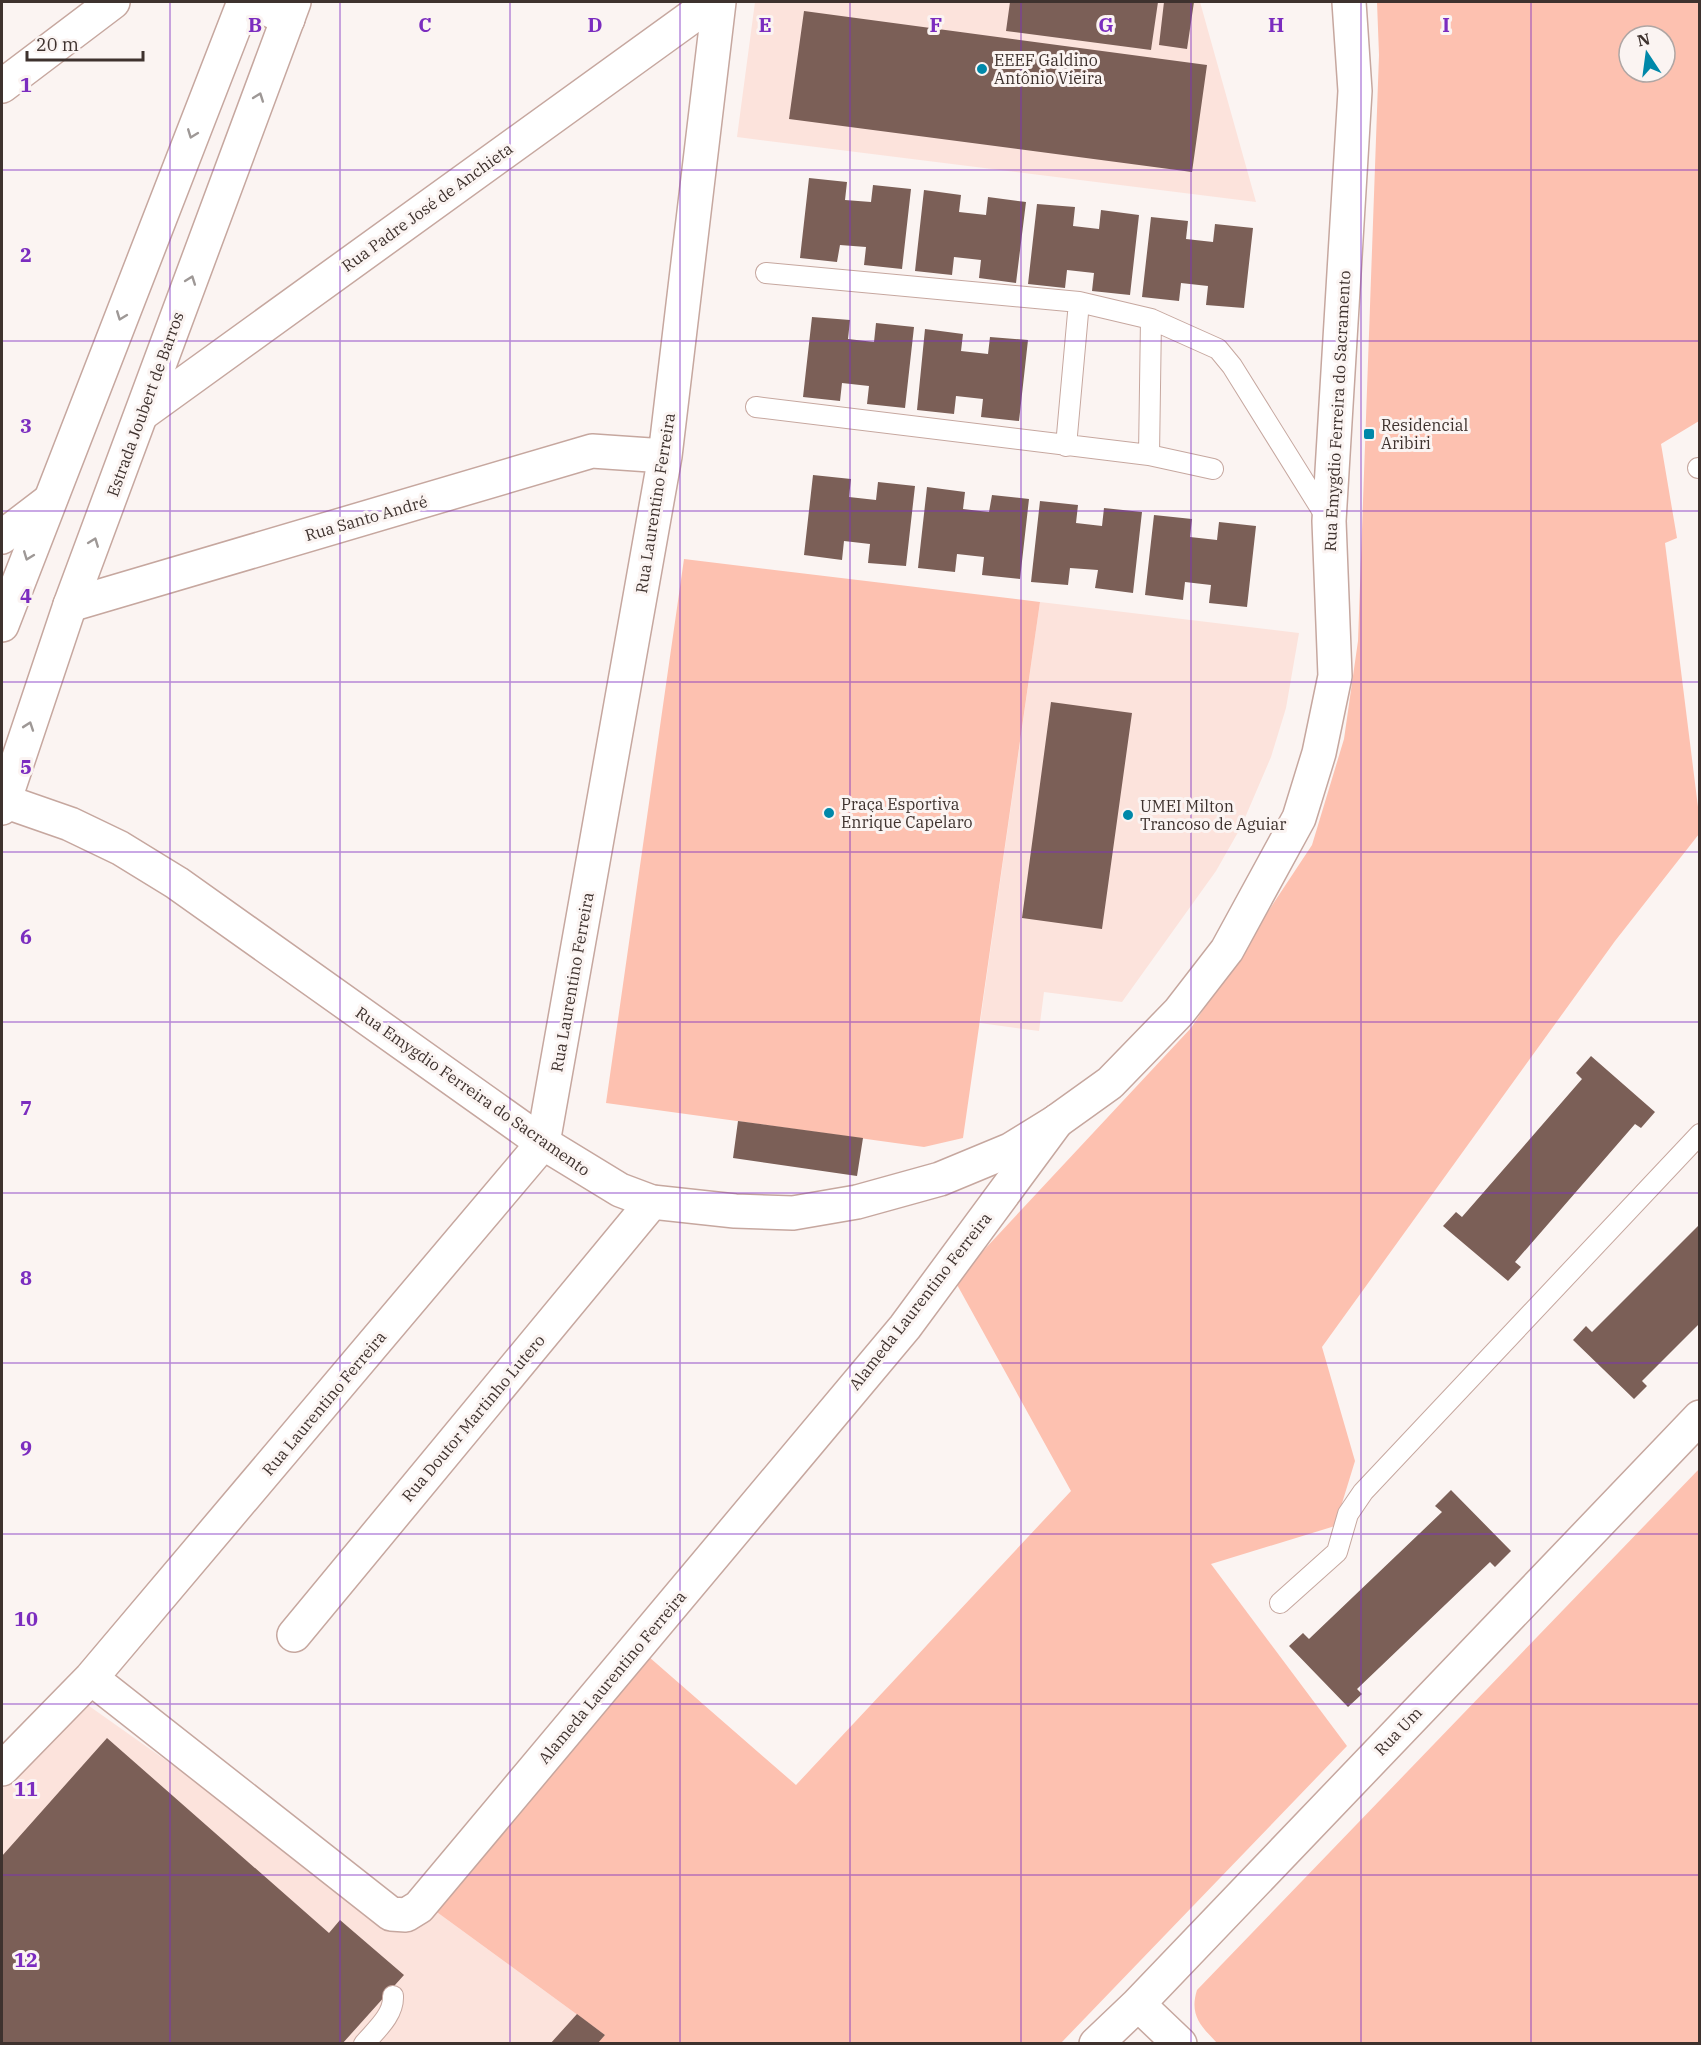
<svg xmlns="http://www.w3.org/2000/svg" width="1701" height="2045" font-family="'IBM Plex Serif',serif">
	<rect width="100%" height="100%" fill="#fbf4f2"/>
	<!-- built -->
	<path fill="#fce3dc" d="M755,2H1200L1256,202L737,137Z
		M1040,602L1299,633L1286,708L1271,757L1241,827L1216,871L1122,1002L1044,992L1039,1031L980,1023Z
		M82,1701L409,1932L434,1910L605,2035L597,2044L2,2043V1789Z"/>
	<!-- green -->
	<path fill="#fdc1b0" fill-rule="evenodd" d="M1377,2H1699V421L1661,444L1677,538L1665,543L1699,815V834L1615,941L1322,1347L1355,1461L1335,1526L1211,1564L1347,1746L1061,2043H597L605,2035L434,1910L641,1650L796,1785L1071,1491L955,1281L1191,1028L1312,845L1344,739L1358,641L1379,55ZM1629,36H1665V72H1629Z
		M684,559L1040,602L963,1138L924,1147L606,1103Z
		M1699,1469V2043H1217C1201,2026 1189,2015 1197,1990Z"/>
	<!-- building -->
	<path fill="#7b5f57" d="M1010,2H1158L1151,50L1006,31Z
		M1164,2H1194L1187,49L1159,45Z
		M804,11L1207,65L1192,172L789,119Z
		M809,178L847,182L845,200L871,202L873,185L911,189L902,269L864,265L866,247L840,245L837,262L800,258Z
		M924,190L961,195L959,212L986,215L988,197L1026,202L1016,283L979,278L981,260L954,257L952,275L915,271Z
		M1037,204L1075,207L1073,226L1099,229L1101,210L1139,215L1130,295L1092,291L1094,273L1067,270L1065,288L1028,284Z
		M1151,217L1188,221L1186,239L1213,242L1215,224L1253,228L1244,308L1206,305L1208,286L1181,283L1179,301L1142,297Z
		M812,317L850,320L848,339L874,342L876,323L914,327L905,408L867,404L869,386L842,383L840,401L803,397Z
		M925,329L963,334L961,351L988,354L990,337L1028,340L1019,421L981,417L983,399L956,396L954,414L917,410Z
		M813,475L851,479L849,497L876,500L878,482L915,486L906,566L868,563L870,544L844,541L842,560L804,555Z
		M927,487L965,492L963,509L989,512L992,495L1029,499L1020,579L982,575L984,557L957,554L955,572L918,568Z
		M1040,501L1078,505L1076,523L1102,526L1104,508L1142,512L1133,593L1095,588L1098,570L1070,568L1068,585L1031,582Z
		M1154,515L1192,519L1190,537L1217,540L1219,522L1256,526L1247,607L1209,603L1211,585L1185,582L1183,600L1145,595Z
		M1051,702L1132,713L1102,929L1022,918Z
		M1591,1056L1655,1112L1641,1128L1635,1124L1515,1262L1521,1267L1508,1281L1443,1226L1456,1212L1462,1217L1582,1079L1576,1073Z
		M738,1121L863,1138L857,1176L733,1158Z
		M1700,1224V1323L1642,1381L1647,1386L1634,1399L1573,1340L1586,1326L1592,1332Z
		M1451,1490L1511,1551L1495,1567L1490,1562L1357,1689L1362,1694L1348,1707L1289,1646L1303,1633L1309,1639L1442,1512L1435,1506Z
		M107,1738L329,1933L340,1920L404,1975L342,2044H2V1856Z
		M577,2014L605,2035L597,2044H550Z"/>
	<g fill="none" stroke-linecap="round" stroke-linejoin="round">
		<defs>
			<path id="service" d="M766,273L1079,302L1151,319L1218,349L1232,366L1328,520
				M756,407L1149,455L1213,469
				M1066,446L1079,302
				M1149,455L1151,319
				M1698,468H1700
				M1280,1603L1337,1552L1348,1514L1363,1492L1700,1134
				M364,2044C376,2030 394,2015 393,1996"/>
			<path id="minor" d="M143,413L712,2
				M2,537L49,501
				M70,605L592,451L665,456
				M294,1635L652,1202
				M91,1678L391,1914L406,1915L419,1907L905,1327L1057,1121
				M2,1769L91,1678L543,1143L665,456L719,2
				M1138,2004L1180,2044
				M1096,2044L1138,2004L1700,1417"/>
			<path id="tertiary" d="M253,2L288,19
				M2,86L113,2
				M4,801L70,824L120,848L177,883L543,1143L620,1190L652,1202L735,1211L793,1213L857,1202L940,1179L1010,1150L1057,1121L1110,1083L1179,1012L1227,950L1299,818L1319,753L1335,676L1329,521L1355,91L1349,2"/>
			<path id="secondary" d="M2,625L244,2
				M2,808L70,605L294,2"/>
		</defs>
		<!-- service casing -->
		<use href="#service" stroke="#c6a79f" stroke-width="22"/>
		<!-- minor casing -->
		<use href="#minor" stroke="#c6a79f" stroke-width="36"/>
		<!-- tertiary casing -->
		<use href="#tertiary" stroke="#c6a79f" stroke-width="36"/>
		<!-- secondary casing -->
		<use href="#secondary" stroke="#c6a79f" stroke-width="36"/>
		<!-- service -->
		<use href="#service" stroke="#fff" stroke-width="20"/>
		<!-- minor -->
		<use href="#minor" stroke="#fff" stroke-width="33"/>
		<!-- tertiary -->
		<use href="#tertiary" stroke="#fff" stroke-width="33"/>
		<!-- secondary -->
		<use href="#secondary" stroke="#fff" stroke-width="33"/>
	</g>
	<!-- one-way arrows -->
	<defs><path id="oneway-chevron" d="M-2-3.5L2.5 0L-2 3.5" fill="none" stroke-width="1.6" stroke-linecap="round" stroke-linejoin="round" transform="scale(1.5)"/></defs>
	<g stroke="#9e9896">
		<use href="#oneway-chevron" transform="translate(259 97) rotate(-70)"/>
		<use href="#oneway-chevron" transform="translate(192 134) rotate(111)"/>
		<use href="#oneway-chevron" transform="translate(191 280) rotate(-70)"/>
		<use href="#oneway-chevron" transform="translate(121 316) rotate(111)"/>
		<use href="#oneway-chevron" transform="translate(94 542) rotate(-69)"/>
		<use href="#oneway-chevron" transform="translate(28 556) rotate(111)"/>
		<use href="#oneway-chevron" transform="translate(29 726) rotate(-71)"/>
	</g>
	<!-- grid -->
	<path fill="none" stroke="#7b2cbf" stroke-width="1.5" stroke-opacity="0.55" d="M170,2V2044M340,2V2044M510,2V2044M680,2V2044M850,2V2044M1021,2V2044M1191,2V2044M1361,2V2044M1531,2V2044M2,170H1700M2,341H1700M2,511H1700M2,682H1700M2,852H1700M2,1022H1700M2,1193H1700M2,1363H1700M2,1534H1700M2,1704H1700M2,1875H1700"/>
	<!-- markers -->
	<g fill="#0088a9" stroke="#fbf4f2" stroke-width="2">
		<circle cx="982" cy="69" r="6"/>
		<rect x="1363" y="428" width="12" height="12" rx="3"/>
		<circle cx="829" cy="813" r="6"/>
		<circle cx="1128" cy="815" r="6"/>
	</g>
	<g text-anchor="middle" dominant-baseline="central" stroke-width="6" stroke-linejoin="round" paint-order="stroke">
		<!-- poi labels -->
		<g font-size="16" fill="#3e322e" stroke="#fbf4f2" text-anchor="start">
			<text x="994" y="60">EEEF Galdino<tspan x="994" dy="18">Antônio Vieira</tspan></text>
			<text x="1381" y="425">Residencial<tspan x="1381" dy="18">Aribiri</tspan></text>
			<text x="841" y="804">Praça Esportiva<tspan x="841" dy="18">Enrique Capelaro</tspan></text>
			<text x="1140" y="806">UMEI Milton<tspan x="1140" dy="18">Trancoso de Aguiar</tspan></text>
		</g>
		<!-- street labels -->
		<g font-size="16" fill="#3e322e" stroke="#fbf4f2">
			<text transform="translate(427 207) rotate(-36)">Rua Padre José de Anchieta</text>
			<text transform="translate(145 404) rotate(-70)">Estrada Joubert de Barros</text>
			<text transform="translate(1337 411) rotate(-87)">Rua Emygdio Ferreira do Sacramento</text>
			<text transform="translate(655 503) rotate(-81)">Rua Laurentino Ferreira</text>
			<text transform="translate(366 518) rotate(-16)">Rua Santo André</text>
			<text transform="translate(572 982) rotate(-80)">Rua Laurentino Ferreira</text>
			<text transform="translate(473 1091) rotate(35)">Rua Emygdio Ferreira do Sacramento</text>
			<text transform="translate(920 1301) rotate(-52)">Alameda Laurentino Ferreira</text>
			<text transform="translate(324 1403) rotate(-50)">Rua Laurentino Ferreira</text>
			<text transform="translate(473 1418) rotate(-50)">Rua Doutor Martinho Lutero</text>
			<text transform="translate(612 1677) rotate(-50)">Alameda Laurentino Ferreira</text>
			<text transform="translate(1398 1731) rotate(-46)">Rua Um</text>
		</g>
	</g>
	<g font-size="20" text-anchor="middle" font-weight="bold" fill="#7b2cbf" stroke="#fbf4f2" stroke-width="6" stroke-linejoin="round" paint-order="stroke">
		<text x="255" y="32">B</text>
		<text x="425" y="32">C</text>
		<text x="595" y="32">D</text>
		<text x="765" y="32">E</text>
		<text x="936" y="32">F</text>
		<text x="1106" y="32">G</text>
		<text x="1276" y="32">H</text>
		<text x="1446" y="32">I</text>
		<text x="26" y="92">1</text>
		<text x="26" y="262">2</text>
		<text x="26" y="433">3</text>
		<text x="26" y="603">4</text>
		<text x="26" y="774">5</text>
		<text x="26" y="944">6</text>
		<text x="26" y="1115">7</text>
		<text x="26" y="1285">8</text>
		<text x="26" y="1455">9</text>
		<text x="26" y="1626">10</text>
		<text x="26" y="1796">11</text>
		<text x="26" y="1967">12</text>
	</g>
	<!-- border -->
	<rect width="1701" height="2045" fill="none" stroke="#3e322e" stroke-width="6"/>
	<!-- north arrow -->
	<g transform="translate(1647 54) rotate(347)"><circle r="28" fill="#fbf4f2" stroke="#afa6a4" stroke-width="1.5"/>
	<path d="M0-4.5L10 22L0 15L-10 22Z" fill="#0088a9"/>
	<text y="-9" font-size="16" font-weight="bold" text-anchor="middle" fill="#3e322e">N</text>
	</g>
	<!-- scale -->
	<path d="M27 51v9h116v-9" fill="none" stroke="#3e322e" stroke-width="3"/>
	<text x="36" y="51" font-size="18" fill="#3e322e" stroke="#fbf4f2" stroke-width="4.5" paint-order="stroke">20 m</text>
</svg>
